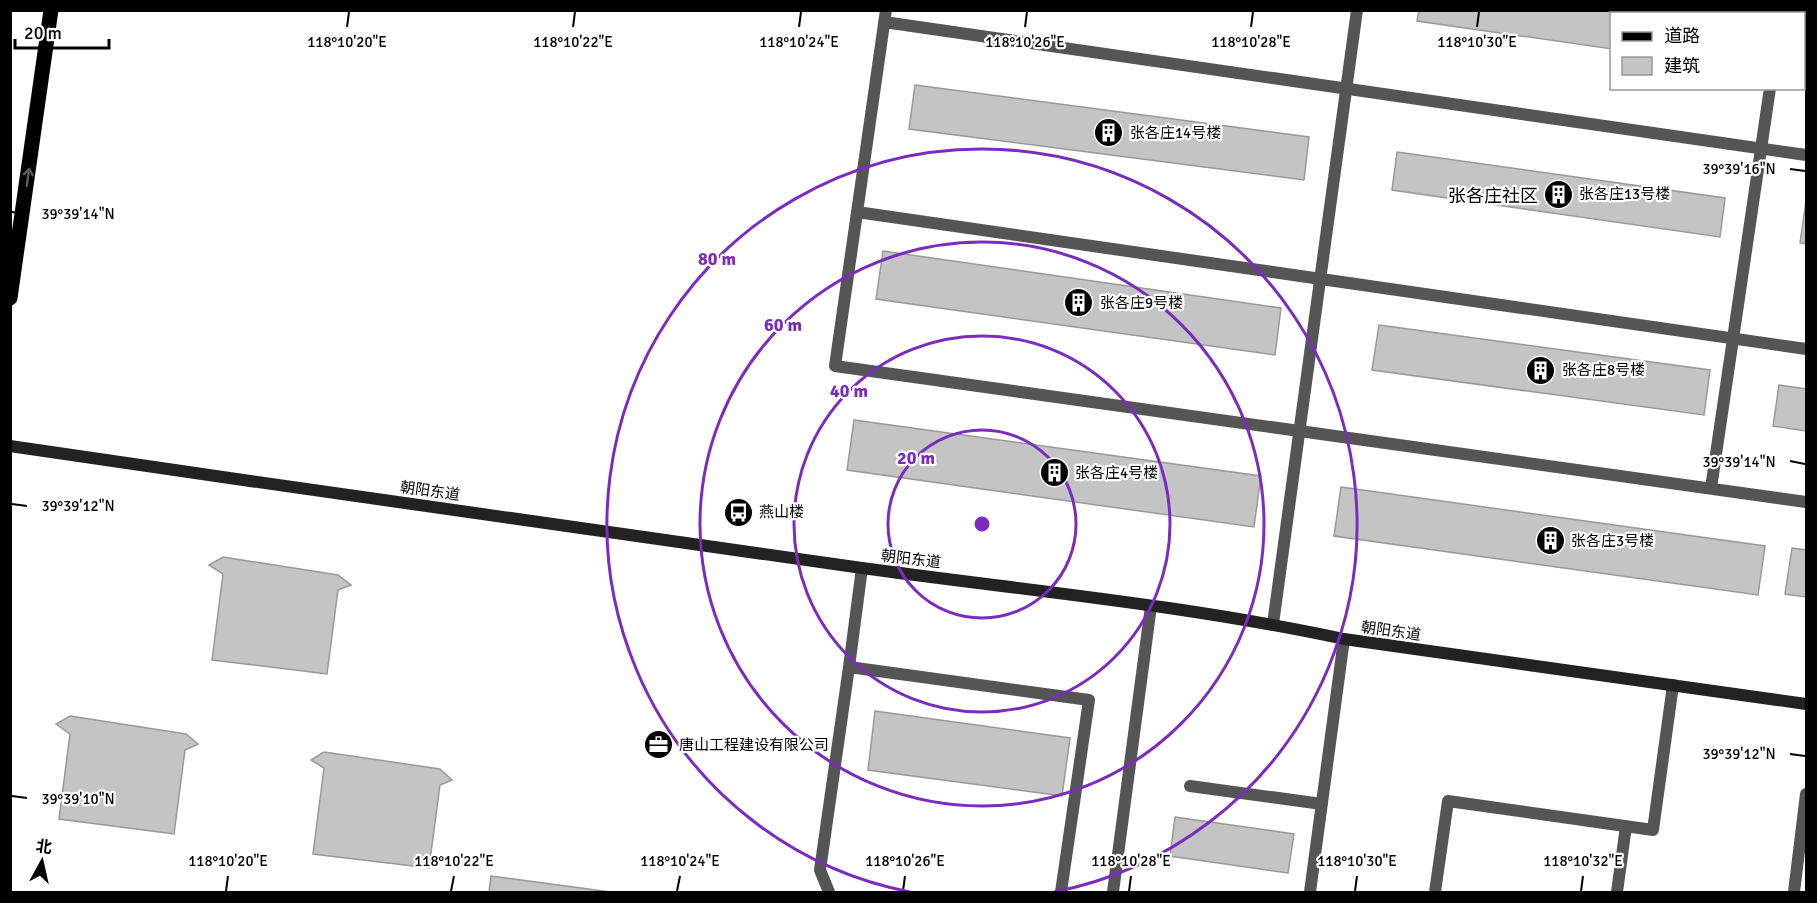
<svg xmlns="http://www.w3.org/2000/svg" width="1817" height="903" font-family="Signika,'Noto Sans SC',sans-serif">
	<rect width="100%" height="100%" fill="#fff"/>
	<!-- building -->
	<path fill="#c4c4c4" stroke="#999" stroke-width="1.5" d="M1419,10H1636L1656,14H1612V49L1417,21Z
		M915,85L1309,137L1304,180L909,129Z
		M1397,152L1725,198L1720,237L1392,190Z
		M1806,201V244L1800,243Z
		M883,251L1281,308L1275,355L876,299Z
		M1379,325L1710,370L1704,415L1372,370Z
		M1779,385L1806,389V431L1773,426Z
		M854,420L1261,476L1254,527L847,470Z
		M1341,487L1765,546L1758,595L1334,536Z
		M1792,548L1806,550V597L1785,594Z
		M223,557L338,575L351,585L338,590L327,674L212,660L223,574L209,565Z
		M875,711L1070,738L1062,796L868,770Z
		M70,716L186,734L198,744L185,750L174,834L59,819L70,734L56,724Z
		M324,752L440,769L452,780L440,785L429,868L313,854L324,768L311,760Z
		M1175,817L1294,834L1288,873L1170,856Z
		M491,876L611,892H489Z"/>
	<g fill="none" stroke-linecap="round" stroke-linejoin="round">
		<!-- service -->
		<path stroke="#555" stroke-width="12" d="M886,10L835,366L1806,502
			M1781,14V10
			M884,22L1806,155
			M857,212L1806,349
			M1711,488L1770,88
			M862,568L849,667L1089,700L1061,892
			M1190,786L1322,804
			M829,892L820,870L849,667
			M1310,892L1344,639
			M1435,892L1448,801L1653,830L1673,685
			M1617,892L1626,826
			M1794,892L1806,794"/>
		<!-- minor -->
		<path stroke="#555" stroke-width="12" d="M1273,624L1357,10
			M1113,892L1151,606"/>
		<!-- secondary -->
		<path stroke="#222" stroke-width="12" d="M10,446C294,487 578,530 862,568C1023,590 1185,605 1344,639L1806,704"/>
		<!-- primary -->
		<path stroke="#000" stroke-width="15" d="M10,298L51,10"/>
	</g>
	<!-- one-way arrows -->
	<defs><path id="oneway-shaft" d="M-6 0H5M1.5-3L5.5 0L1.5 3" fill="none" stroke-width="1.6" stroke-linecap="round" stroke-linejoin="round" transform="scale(1.5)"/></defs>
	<use stroke="#595959" href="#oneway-shaft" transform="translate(28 177) rotate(-82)"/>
	<!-- ticks -->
	<path fill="none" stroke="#000" stroke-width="2" d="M347,27L349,12M573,27L575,12M799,27L801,12M1025,27L1027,12M1251,27L1253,12M1477,27L1479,12M1790,169L1805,171M12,212L27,214M1790,461L1805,464M12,504L27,506M1790,754L1805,756M12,796L27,798M226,891L228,876M451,891L454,876M677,891L680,876M903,891L905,876M1129,891L1131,876M1355,891L1357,876M1581,891L1583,876"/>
	<!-- distance rings -->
	<g fill="none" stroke="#7b2cbf" stroke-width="3">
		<circle cx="982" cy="524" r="94"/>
		<circle cx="982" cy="524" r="188"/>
		<circle cx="982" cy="524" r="282"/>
		<path d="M910 892A375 375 0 1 1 1054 892"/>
	</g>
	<!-- icons -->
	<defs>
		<symbol id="building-disc" viewBox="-11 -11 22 22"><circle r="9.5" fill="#000" stroke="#fff"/><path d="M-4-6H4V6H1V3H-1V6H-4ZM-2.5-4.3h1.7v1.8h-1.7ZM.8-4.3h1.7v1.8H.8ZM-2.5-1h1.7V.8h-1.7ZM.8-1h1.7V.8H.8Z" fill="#fff"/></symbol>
		<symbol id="bus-disc" viewBox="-11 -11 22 22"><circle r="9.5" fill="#000" stroke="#fff"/><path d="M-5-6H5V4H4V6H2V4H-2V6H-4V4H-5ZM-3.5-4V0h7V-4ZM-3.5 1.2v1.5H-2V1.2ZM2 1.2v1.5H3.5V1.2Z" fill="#fff"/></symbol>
		<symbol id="office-disc" viewBox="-11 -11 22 22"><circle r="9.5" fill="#000" stroke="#fff"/><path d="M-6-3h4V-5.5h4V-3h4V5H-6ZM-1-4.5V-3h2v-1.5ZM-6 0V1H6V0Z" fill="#fff"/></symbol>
	</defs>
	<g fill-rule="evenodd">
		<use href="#building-disc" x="1092" y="116" width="33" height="33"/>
		<use href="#building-disc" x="1542" y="178" width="33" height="33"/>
		<use href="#building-disc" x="1062" y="286" width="33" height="33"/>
		<use href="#building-disc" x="1524" y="354" width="33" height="33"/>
		<use href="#building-disc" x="1038" y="456" width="33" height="33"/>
		<use href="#bus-disc" x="722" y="496" width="33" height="33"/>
		<use href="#building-disc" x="1534" y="524" width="33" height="33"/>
		<use href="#office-disc" x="642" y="728" width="33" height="33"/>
	</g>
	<g text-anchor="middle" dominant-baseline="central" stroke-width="4.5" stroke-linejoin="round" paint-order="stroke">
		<!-- poi labels -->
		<g font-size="15" fill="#000" stroke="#fff" text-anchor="start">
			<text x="1130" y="133">张各庄14号楼</text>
			<text x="1579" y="194">张各庄13号楼</text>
			<text x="1100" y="303">张各庄9号楼</text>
			<text x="1562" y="370">张各庄8号楼</text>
			<text x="1075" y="473">张各庄4号楼</text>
			<text x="759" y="512">燕山楼</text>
			<text x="1571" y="541">张各庄3号楼</text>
			<text x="679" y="745">唐山工程建设有限公司</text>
		</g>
		<!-- street labels -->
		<g font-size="15" fill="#000" stroke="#fff">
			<text transform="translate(430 491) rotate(8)">朝阳东道</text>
			<text transform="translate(911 559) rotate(7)">朝阳东道</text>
			<text transform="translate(1391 631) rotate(8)">朝阳东道</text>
		</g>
		<!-- quarter labels -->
		<g font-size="18" fill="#000" stroke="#fff">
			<text x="1493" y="196">张各庄社区</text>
		</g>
	</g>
	<g font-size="15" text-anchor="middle" fill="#000" stroke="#fff" stroke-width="4.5" stroke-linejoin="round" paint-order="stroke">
		<text x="347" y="47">118°10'20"E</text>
		<text x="573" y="47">118°10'22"E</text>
		<text x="799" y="47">118°10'24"E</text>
		<text x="1025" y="47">118°10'26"E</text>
		<text x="1251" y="47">118°10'28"E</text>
		<text x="1477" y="47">118°10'30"E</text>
		<text x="1739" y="174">39°39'16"N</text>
		<text x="78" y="219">39°39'14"N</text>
		<text x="1739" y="467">39°39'14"N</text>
		<text x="78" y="511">39°39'12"N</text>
		<text x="1739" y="759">39°39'12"N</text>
		<text x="78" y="804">39°39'10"N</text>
		<text x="228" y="866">118°10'20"E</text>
		<text x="454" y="866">118°10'22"E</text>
		<text x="680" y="866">118°10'24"E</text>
		<text x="905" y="866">118°10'26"E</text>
		<text x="1131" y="866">118°10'28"E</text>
		<text x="1357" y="866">118°10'30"E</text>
		<text x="1583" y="866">118°10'32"E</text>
	</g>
	<circle cx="982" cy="524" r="9" fill="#7b2cbf" stroke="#fff" stroke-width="3"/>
	<g font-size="18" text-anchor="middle" font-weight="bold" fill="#7b2cbf" stroke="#fff" stroke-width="4.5" stroke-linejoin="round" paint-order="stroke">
		<text x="717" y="265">80 m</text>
		<text x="783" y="331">60 m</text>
		<text x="849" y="397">40 m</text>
		<text x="916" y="464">20 m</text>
	</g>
	<!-- border -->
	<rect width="1817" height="903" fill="none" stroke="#000000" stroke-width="24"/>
	<!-- legend -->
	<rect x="1610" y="12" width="195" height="78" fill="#ffffff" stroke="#999999" stroke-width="1.5"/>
	<rect x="1622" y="32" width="30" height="9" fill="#000000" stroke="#999999" stroke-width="1.5"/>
	<text x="1664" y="42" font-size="18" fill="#000000">道路</text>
	<rect x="1622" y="57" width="30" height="18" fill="#c4c4c4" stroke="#999999" stroke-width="1.5"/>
	<text x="1664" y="72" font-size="18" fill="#000000">建筑</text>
	<!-- north arrow -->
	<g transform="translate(42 861) rotate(8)" stroke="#ffffff" stroke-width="4.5" paint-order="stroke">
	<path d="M0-4.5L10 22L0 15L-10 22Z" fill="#000000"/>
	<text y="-9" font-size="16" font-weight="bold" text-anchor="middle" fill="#000000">北</text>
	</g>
	<!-- scale -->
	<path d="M15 39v9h94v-9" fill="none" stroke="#000000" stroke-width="3"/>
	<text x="24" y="39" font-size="18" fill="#000000" stroke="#ffffff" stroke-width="4.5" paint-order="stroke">20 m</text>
</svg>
